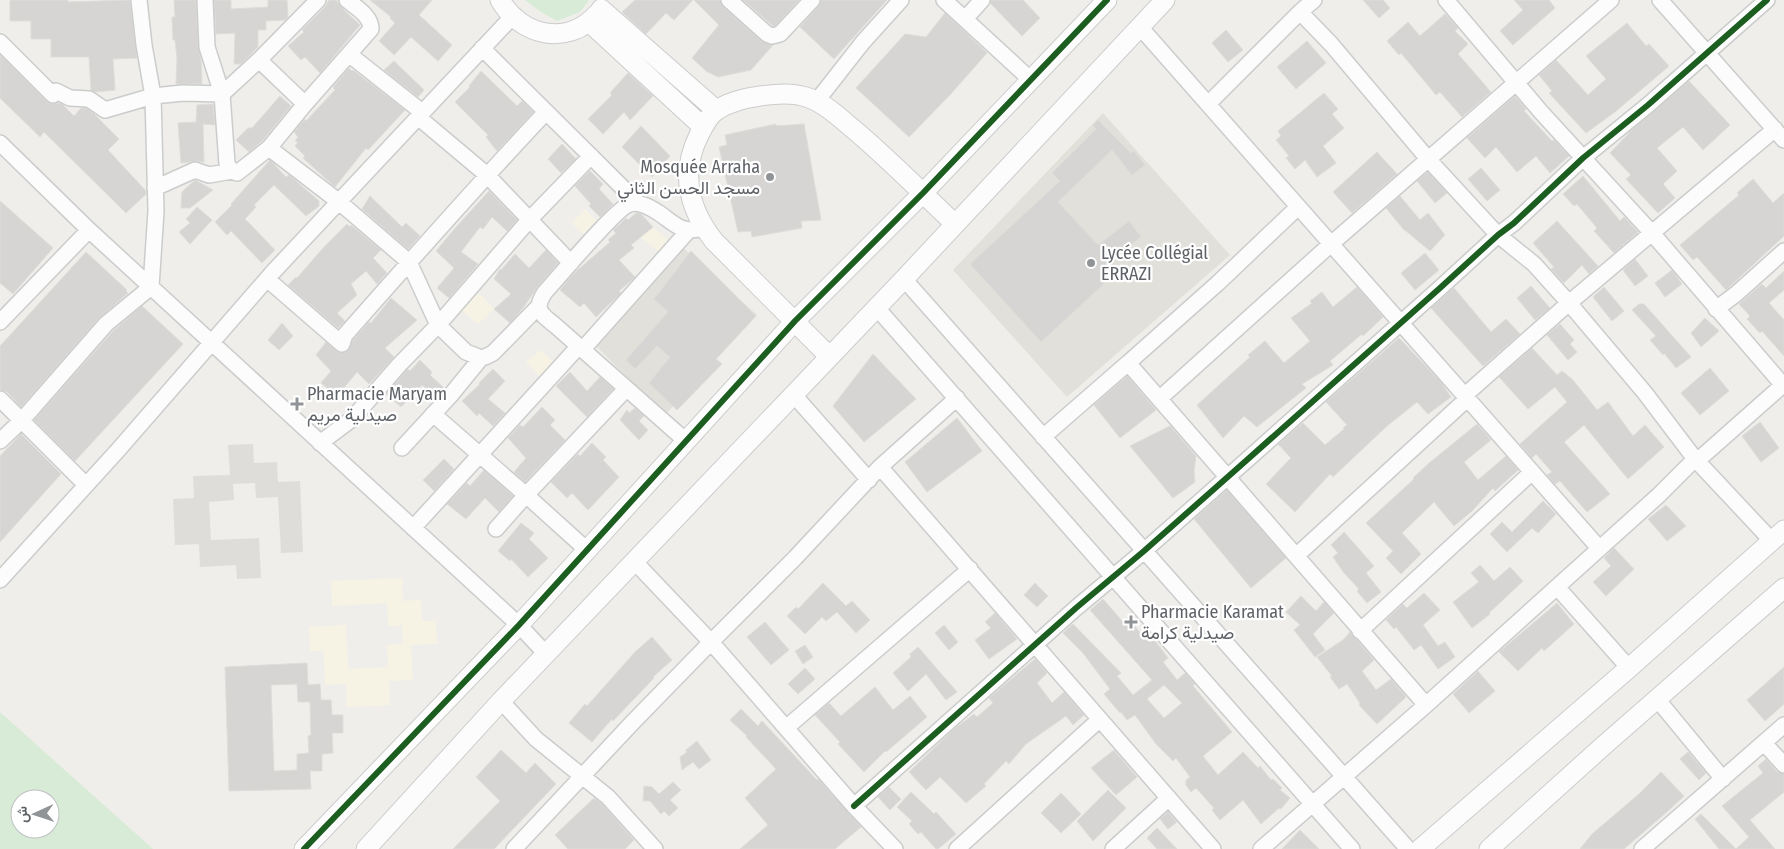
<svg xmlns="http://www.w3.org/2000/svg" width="1784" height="849" font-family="'Fira Sans Condensed',Vazirmatn,sans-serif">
	<rect width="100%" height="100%" fill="#efeeea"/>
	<!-- commercial -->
	<path fill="#f7f3e4" d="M585,209L598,223L586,236L572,223Z
		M653,227L668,240L659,252L641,237Z
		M479,293L494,309L478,324L460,309Z
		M541,350L555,364L541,378L526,362Z
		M402,578L403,601L421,600L422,621H436L437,644L411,645L413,680L389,681L390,705L347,707L346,684L325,685L324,651H310L309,627L346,625L348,669L388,667L387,645L403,644L402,625L388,626L387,603L332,606L331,581Z"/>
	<!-- industrial -->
	<path fill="#dfddda" d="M253,444L254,463L277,462L278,482L300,481L303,552L281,553L278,497L256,498L255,483L233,484L234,500L209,502L211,540L259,538L261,578L237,579L236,565L200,567L199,544L175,545L173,499L194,498L193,476L230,475L228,445Z"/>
	<!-- education -->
	<path fill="#e2e0da" d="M1103,113L1230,255L1067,397L953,270Z
		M679,244L757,315L666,414L633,383L591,341Z"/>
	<!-- green -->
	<path fill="#d8ebd6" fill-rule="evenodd" d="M525,0H589L580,12L557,21L541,12Z
		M0,712L153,849H0ZM20,799H50V829H20Z"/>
	<!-- building -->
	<path fill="#d6d5d3" stroke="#deddd9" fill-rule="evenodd" d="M10,0H68V2L130,0L137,58L113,59L115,90L95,92L91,90L89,57H51V39H31V21H10Z
		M174,0H196L198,47L201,60L202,84H176L177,58L175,40H173L172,17H175Z
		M214,0H231V9L268,7V0H287L288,17L285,20L266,21V30H258V47L241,64H234L235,33L216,34Z
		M329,0H336L341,7L360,25L320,73L305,57L301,60L288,46L304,32L302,30L325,7Z
		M370,0H432L419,15L452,45L438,61L411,37L394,55L379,41L395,23L390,18L391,17Z
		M635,0H693L674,20L666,13L646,34L622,12Z
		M694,0H720L723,7L761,41L773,45L751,70L718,77L706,71L692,58L719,25Z
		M743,0H799L775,26H773Z
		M821,0H887L834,59L800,27L819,6Z
		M991,0H1023L1040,18L1022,36L990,3Z
		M1363,0H1383L1390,8L1379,18Z
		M1514,0H1549L1555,8L1513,45L1500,31L1523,10Z
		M945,13L987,53L949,96L909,137L856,88L905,34L926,37Z
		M1445,14L1458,28L1455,31L1468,44L1458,54L1491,92L1462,117L1440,92L1436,95L1401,53L1399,55L1387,41L1408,22L1420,36Z
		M1627,23L1646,46L1649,44L1669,66L1615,112L1586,133L1549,93L1552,91L1539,75L1556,60L1588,95L1606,79L1586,56Z
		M1226,30L1243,50L1228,62L1212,43Z
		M1307,41L1326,63L1296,89L1277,67Z
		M0,55L47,102L52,104L58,103L62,104L74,116L81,108H86L94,114L119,139L108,150L146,191V194L126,213L44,132L40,137L0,98Z
		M394,61L424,90L418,97L384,70Z
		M349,68L352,71L353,70L405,110L368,150L366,148L335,187L303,158L305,156L295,146L298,142L295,141L298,137L294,132L305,119L306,121L335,90L333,87Z
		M481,71L517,106L522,101L533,112L497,151L486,137L488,135L455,102L470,87L469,86Z
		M628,73L653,96L630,120L624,112L603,134L588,119L612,95L610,93Z
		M1689,81L1730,125L1703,150L1683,127L1657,148L1677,171L1663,184L1675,198L1658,213L1626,179L1631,175L1610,153L1632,130Z
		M1324,93L1338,109L1332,114L1344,128L1323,146L1336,163L1317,177L1305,160L1295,169L1286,158L1289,156L1276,140L1281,136L1278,131Z
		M280,96L291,106L262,141L249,152L236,140L248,128H252Z
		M1515,96L1526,109L1524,111L1552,141L1554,140L1569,156L1550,173L1536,156L1517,172L1496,147L1485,158L1467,138Z
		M213,104L215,125L203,124L204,162L197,161L181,163L178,123L196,122L197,105Z
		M1098,120L1131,153L1134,151L1145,165L1132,175L1112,150L1058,202L1098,245L1129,221L1141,237L1111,260L1120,269L1041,342L970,264L1060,181L1052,173L1096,129L1093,125Z
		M776,124V126L804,124L821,220L801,221L802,228L752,237L751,231L738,232L719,147L727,145L725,135Z
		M641,126L670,156L652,177L622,147Z
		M562,144L576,159L561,173L548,159Z
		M1377,152L1397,174L1352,213L1333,192Z
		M270,160L286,177L289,175L319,201V206L306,216L274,185L254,205L256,207L245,219L275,250L262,263L231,231L227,235L215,222L232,205L231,204Z
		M1481,168L1500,190L1487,201L1468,179Z
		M590,171L603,184L599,189L613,204L600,217L589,206L591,204L575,186Z
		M1428,172L1447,193L1435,203L1417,181Z
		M1583,176L1620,221L1624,217L1638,232L1614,253L1594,231L1597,228L1577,204L1574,206L1563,194Z
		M1753,179L1773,203L1784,193V236L1726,290L1697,257L1693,260L1680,245L1739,195L1737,193Z
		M195,180L213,190L190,208H181L182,192Z
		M489,191L517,220L507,231L492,217L483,229L480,227L461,252L478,264L449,298L437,288L454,268L436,251L457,226Z
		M370,196L402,227L406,223L420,236L408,249L362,209Z
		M1400,196L1420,220L1428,213L1445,235L1430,251L1406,231L1404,230L1386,208Z
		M0,201L53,248L13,294L0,283Z
		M197,207L212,220L190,244L179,232L190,223L186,219Z
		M636,213L641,214L653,227L631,245L634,248L619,260L635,277L619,291L621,293L596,317L584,303L580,307L560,290L572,275L610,242L608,240L616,233L613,230L620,224L626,218L628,220Z
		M1557,221L1598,266L1589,274L1582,265L1564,283L1551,269L1554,267L1533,243Z
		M347,224L350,227L351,225L381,250L373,258L387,273L377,284L366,271L351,284L357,295L337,313L345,321L338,328L288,285L296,277L297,278L324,247Z
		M546,250L558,263L538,286L523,308L510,323L494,309L511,294L494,279L500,269L501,270L515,254L529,268Z
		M691,251L756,316L716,359L722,364L677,410L649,383L670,357L657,346L635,369L626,360L668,312L654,299Z
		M86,252L127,290L126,291L128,293L99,318L21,407L7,392L0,390V346Z
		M1425,253L1439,270L1415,290L1401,273Z
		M1635,259L1648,276L1635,286L1623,270Z
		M1672,270L1682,284L1665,297L1655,283Z
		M1784,271V290L1769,303L1784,320V356L1762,331L1760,333L1747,319L1750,316L1739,304L1762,284L1766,288Z
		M1531,286L1550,308L1535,320L1517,298Z
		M1357,287L1383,317L1363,336L1362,334L1330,361L1333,365L1302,384L1306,388L1257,427L1244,416L1223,438L1197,405L1250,357L1248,355L1265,341L1284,363L1310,341L1291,318L1312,303L1310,301L1322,292L1333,307Z
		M1604,287L1624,311L1612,321L1593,297Z
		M1454,288L1491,332L1506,319L1520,334L1483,366L1431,308Z
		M391,298L417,320L385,348L394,357L369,384L357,372L337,396L321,383L331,371L316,355L326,342L339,353L348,351L353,340L369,322L371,323Z
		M1639,304H1644L1691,357L1676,368L1664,353L1663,355L1650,340L1656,336L1632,310Z
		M142,306L183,344L75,461L34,420L113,331Z
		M1705,318L1719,331L1701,347L1691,333Z
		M282,323L293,336L279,350L268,340Z
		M1560,324L1574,340L1570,344L1577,352L1568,360L1547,335Z
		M1399,338L1440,381L1451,397L1428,414L1417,402L1387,426L1333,477L1330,474L1295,512L1266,484L1291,458L1278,444L1303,423L1325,445L1344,429L1343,428L1347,425L1326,402Z
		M1532,348L1557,375L1562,371L1573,380L1597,410L1608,402L1633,436L1645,425L1664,447L1628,479L1584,425L1564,442L1610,494L1587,512L1560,481L1555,484L1547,475L1552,472L1536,454L1532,458L1520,444L1567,402L1555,387L1528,409L1499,377Z
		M873,354L916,399L864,442L833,406Z
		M420,360L432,372L430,375L444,388L436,397L422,385L401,407L386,394L408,369L410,371Z
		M1710,368L1729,391L1700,415L1681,393Z
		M493,369L505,381L488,399L505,413L493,426L479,413L477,416L462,401L480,384L479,383Z
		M570,372L587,391L600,377L613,389L587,417L556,386Z
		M1127,376L1156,410L1120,438L1094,405Z
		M542,407L555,420L550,425L565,440L525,482L514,472L526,458L508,438L520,425L523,427Z
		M635,408L644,416L639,421L648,430L639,440L620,420L627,410L629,413Z
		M957,418L982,451L927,492L905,462Z
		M1760,422L1779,448L1761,462L1742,436Z
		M1477,424L1491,440L1464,462L1478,480L1506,456L1518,470L1495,491L1493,488L1472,511L1454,526L1434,502L1402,533L1421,554L1401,574L1386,558L1393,551L1366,523L1414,479L1413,478L1428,464Z
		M1170,426L1196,456L1194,471L1195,482L1173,498L1130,446Z
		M21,434L61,474L0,542V456Z
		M592,443L606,457L603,460L619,477L588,510L572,493L567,498L551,482L578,454L580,456Z
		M444,459L454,469L434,491L423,480Z
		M484,470L513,496L499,512L485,498L466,519L447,504L467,483L470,486Z
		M1227,490L1286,558L1251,588L1194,519Z
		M1543,501L1556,514L1538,533L1532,528L1507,552L1490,534L1502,522L1512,532Z
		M1666,505L1686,526L1667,541L1648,519Z
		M521,523L534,533L529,539L548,558L528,577L511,559L510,561L498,551Z
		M1344,532L1374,566L1366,573L1381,592L1367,603L1357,591L1359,589L1344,573L1333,557L1338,553L1331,545Z
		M1614,548L1634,569L1606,596L1593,582L1611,566L1604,558Z
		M1480,565L1494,581L1510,567L1523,581L1489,613L1490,614L1472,628L1453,602L1479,582L1471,573Z
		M823,583L846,606L852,601L870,620L856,633L837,612L826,621L822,617L805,634L787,616L796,607L798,609Z
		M1035,583L1048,596L1037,607L1024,595Z
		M1424,593L1440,610L1423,625L1438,646L1445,642L1455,657L1438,669L1421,645L1414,650L1396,627L1394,629L1386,620L1403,604L1407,608Z
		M1301,596L1316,611L1324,602L1334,613L1313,634L1325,650L1315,657L1294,630L1300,625L1286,612Z
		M1103,599L1123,622L1128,618L1142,635L1147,630L1168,658L1163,662L1177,680L1185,673L1195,684L1193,686L1232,732L1203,756L1218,775L1243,752L1258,768L1260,766L1271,780L1273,779L1282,788L1280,790L1290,798L1281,809L1279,808L1261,824L1243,800L1220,820L1212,810L1214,808L1196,788L1191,792L1186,785V780L1190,777L1176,758L1173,761L1156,744L1135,715L1127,720L1121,712L1120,713L1104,694L1110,689L1083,653L1063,633L1073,624L1121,673L1117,676L1133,695L1152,680L1090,610ZM1164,685L1182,703L1164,718L1147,699Z
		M1557,603L1574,624L1544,651L1542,648L1518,671L1499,652Z
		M995,613L1017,639L989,659L975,640L991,628L985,622Z
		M765,622L789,650L771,665L747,637Z
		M944,625L958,642L949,650L935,633Z
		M1350,632L1374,660L1362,671L1376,690L1391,679L1406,697L1377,724L1359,705L1360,703L1347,684L1339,689L1330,677L1332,676L1317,657L1343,640Z
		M652,637L672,660L653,677L654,678L613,721L612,719L592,742L569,723L585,704L587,706L635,652Z
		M805,645L813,657L803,664L795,651Z
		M918,647L957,692L946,700L926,674L908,691L893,673L911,657L910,654Z
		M1035,659L1047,673L1037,683L1052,703L1064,692L1084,715L1073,725L1066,716L1026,744L1009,764L1006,761L984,784L986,786L966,803L940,777L926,790L909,772L954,729L974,714L977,717L993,703L989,698Z
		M307,663L308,685L320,684L321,700H331L332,715H343V733H332L333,753L322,754V771H310L311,789L229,791L225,667ZM297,684L298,702H310L311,735L308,736L309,753L297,754V770L274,771L271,685Z
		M1784,667V704L1765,721L1747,700Z
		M805,668L815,679L798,694L788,684Z
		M1478,671L1495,691L1469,713L1453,694Z
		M875,687L893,710L910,696L927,717L886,752L885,751L864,772L838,744L840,742L815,715L829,703L841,716Z
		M741,709L758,726L762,721L817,780L818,779L861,827L835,849H740L768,825L745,798L776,769L746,737L747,736L730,720Z
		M697,741L711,760L699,769L693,762L682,770L680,757L687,752L686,750Z
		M501,750L526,773L535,763L556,784L494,849H453L500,801L476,777Z
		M1114,750L1137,777L1116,795L1091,768Z
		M1688,752L1706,773L1699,780L1680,759Z
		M1766,759L1777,772L1784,774V792L1750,820L1775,849H1736L1749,837L1722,806L1763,773L1758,766Z
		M1661,772L1684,796L1668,811L1624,849H1580L1592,834L1639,794Z
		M673,782L681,790L670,800L678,808L669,816L664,811L661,814L650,801H643L644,786L652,787L659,794Z
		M889,787L901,799L890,810L878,797Z
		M1108,790L1126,808L1093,841L1077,821Z
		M911,792L934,814L936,812L956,834L938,849H936L921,832L918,834L909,824L912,821L897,807Z
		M1061,793L1081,814L1061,833L1041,813Z
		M594,798L602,804L634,840L625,849H568L555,835Z
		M1168,812L1177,822L1168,829L1160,819Z
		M1701,814L1736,849H1719L1695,819Z
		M1157,828L1177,849H1157L1147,838Z
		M1300,830L1319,849H1282Z"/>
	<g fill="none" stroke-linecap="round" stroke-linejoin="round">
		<defs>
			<path id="minor" d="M205,0L207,47L222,94L227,164L232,171
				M729,0L767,34L772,36L780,34L812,0
				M944,0L1031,80
				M1446,0L1541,112L1651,232L1783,385
				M1660,0L1784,140
				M1300,12L1331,44L1428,159L1498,235L1534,264L1569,303L1645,393L1695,459
				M965,19L982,0
				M1140,27L1599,548
				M0,42L53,95L56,91L70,98L89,99L105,110L153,96L183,93L222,94L259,60L318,0
				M482,48L638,203
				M350,55L422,112
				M259,60L305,104
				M816,102L863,42L901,0
				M1208,104L1300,12L1314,0
				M418,117L487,175L571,263
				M0,143L89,230L519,625L546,654
				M269,148L305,104L371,29C371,16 357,8 347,0
				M155,188L195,170L209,175L232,171L237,173L269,148L338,201L409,262L438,325L466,352L481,358L485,357L493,353L538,307
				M267,279L342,344L345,335C411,260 477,185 546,112
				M904,279L1408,849
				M876,307L1352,849
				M1716,309L1736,294L1784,251
				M0,322L89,230
				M583,349L689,230
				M1128,363L1218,283L1298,207
				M793,394L869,480
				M1464,396L1569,303L1775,129
				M0,399L86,485
				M1159,399L1331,244L1611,0
				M433,414L526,495L626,389
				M1043,437L1128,363L1426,705
				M0,441L22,420L106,324L151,287L156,211L153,96L144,45L139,0
				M686,441L557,327C543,315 532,311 545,292C558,278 617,207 630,204C640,201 651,208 659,213C676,225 682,234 704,228
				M320,443L352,419L399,365L438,325L530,219L591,156
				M402,448L450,396L481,358
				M1697,461L1772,541
				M880,467L1213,849
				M413,528L579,346
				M496,529L526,495L587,550
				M1296,556L1467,399
				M634,561L711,642L854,806L895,849
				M0,580L119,449L273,272L512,17
				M1557,587L1629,668
				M1360,631L1532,472
				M1657,699L1723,779
				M501,701L536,739L608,797L655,849
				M786,728L970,569
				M1764,743L1784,765
				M854,806L1076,608L1144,551L1248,459L1440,288L1498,235L1514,223L1583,158L1648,105L1767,0
				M514,849L633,722L711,642L795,558L880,467L957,398
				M957,849L1100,719
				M1113,849L1169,798
				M1261,849L1426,705L1659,495L1695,459L1697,461L1784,384
				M1642,849L1784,725"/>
			<path id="tertiary" d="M500,0C521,36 567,47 597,14
				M601,9L716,110
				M589,22L703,127
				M829,356L714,241C688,208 680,173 699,135C703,127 709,115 717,110C729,102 746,98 760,96C775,94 793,92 809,98C825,104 839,117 852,128C888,158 921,192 955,224
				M304,849L519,625L795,321L923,193L1107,0
				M366,849L501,701L904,279L1165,0
				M1420,849L1629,668L1784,530
				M1489,849L1602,747L1784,588"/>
		</defs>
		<!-- minor casing -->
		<use href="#minor" stroke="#cbcccc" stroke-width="18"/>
		<!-- tertiary casing -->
		<use href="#tertiary" stroke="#cbcccc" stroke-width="21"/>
		<!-- minor -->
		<use href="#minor" stroke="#fdfcfc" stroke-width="15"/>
		<!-- tertiary -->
		<use href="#tertiary" stroke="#fdfcfc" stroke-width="19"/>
		<defs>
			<path id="cycleway" d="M854,806L1076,608L1144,551L1248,459L1440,288L1498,235L1514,223L1583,158L1648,105L1767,0
				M304,849L519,625L795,321L923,193L1107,0"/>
		</defs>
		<!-- cycleway casing -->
		<use href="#cycleway" stroke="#fff" stroke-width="9"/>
		<!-- cycleway -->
		<use href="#cycleway" stroke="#1b5e20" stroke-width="6"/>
	</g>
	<!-- markers -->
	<g fill="#919496" stroke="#fff" stroke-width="2">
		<circle cx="770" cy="177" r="5"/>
		<circle cx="1091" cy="263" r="5"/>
		<path d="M294.5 396.5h5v5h5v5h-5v5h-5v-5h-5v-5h5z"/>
		<path d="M1128.5 614.5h5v5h5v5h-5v5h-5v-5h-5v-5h5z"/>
	</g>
	<g text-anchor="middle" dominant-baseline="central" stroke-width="4.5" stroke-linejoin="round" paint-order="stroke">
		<!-- poi labels -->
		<g font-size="18" fill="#5f6368" stroke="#fff" text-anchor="start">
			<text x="760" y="167" text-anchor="end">Mosquée Arraha<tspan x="760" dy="21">مسجد الحسن الثاني</tspan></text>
			<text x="1101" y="253">Lycée Collégial<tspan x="1101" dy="21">ERRAZI</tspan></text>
			<text x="307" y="394">Pharmacie Maryam<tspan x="307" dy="21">صيدلية مريم</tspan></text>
			<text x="1141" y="612">Pharmacie Karamat<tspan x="1141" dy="21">صيدلية كرامة</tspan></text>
		</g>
	</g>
	<!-- north arrow -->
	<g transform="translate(35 814) rotate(267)"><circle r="24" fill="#ffffff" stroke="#bfc1c3"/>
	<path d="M0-4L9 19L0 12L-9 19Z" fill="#919496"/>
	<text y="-8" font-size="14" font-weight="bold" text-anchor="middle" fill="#5f6368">ش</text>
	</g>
</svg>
